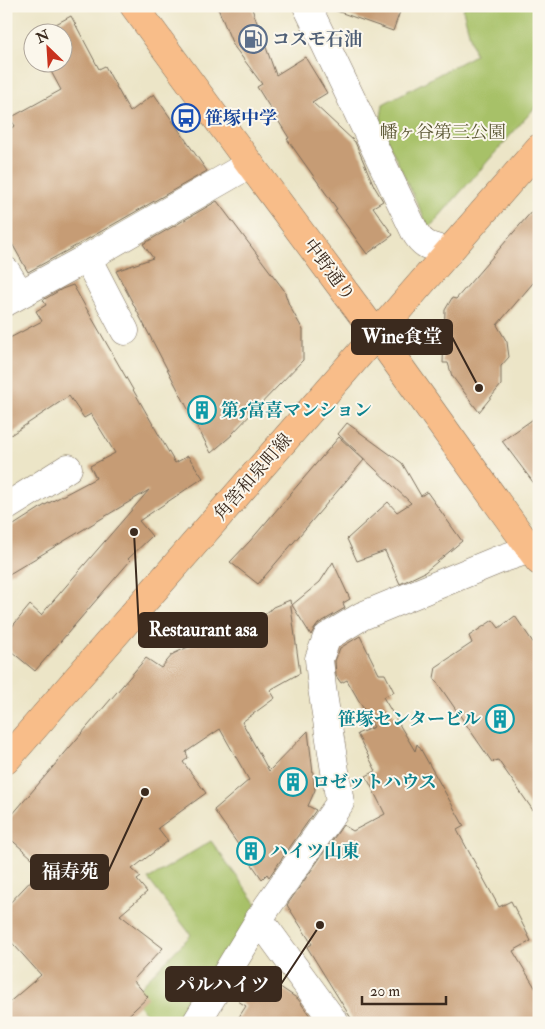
<svg xmlns="http://www.w3.org/2000/svg" width="545" height="1029" font-family="'IM FELL Double Pica','Noto Serif JP',serif">
	<rect width="100%" height="100%" fill="#fbf7ec"/>
	<filter id="ink" filterUnits="userSpaceOnUse"><feTurbulence type="fractalNoise" baseFrequency=".02" numOctaves="2"/><feDisplacementMap in="SourceGraphic" scale="10" xChannelSelector="R" yChannelSelector="G"/><feConvolveMatrix kernelMatrix="1 2 1 2 8 2 1 2 1" color-interpolation-filters="sRGB"/></filter>
	<filter id="wash" filterUnits="userSpaceOnUse"><feTurbulence type="fractalNoise" baseFrequency=".0096" numOctaves="4" result="noise"/><feDisplacementMap in="SourceGraphic" scale="20" xChannelSelector="R" yChannelSelector="G"/><feGaussianBlur stdDeviation="1.12" result="paint"/><feColorMatrix in="noise" values="0 0 0 0 0 0 0 0 0 0 0 0 0 0 0 0 0 1.4 0 .05"/><feComposite in="paint" operator="in"/></filter>
	<g filter="url(#wash)">
		<rect width="100%" height="100%" fill="#ece5c7"/>
		<!-- green -->
		<path fill="#a7c167" stroke="#717642" d="M465,6H539V103L429,228L380,125L383,104L475,55L463,10Z
			M211,841L259,907L187,1023H154L131,996L191,935L148,879Z"/>
		<g id="blocks">
			<!-- building -->
			<path fill="#c69c74" d="M217,6H251L276,75L305,57L327,93L312,102L355,142L374,186L383,201L373,207L393,235L367,254L335,210L337,209L287,139L289,138L257,87L262,84L233,45Z
				M332,6H402L393,31L331,9Z
				M71,16L99,69L105,66L130,112L154,94L207,171L79,244L28,272L6,233V130L15,126L10,118L61,90L46,62H62V32H41Z
				M217,201L284,290L289,305L303,330V360L231,435H232L211,453L116,271L153,258L143,244Z
				M539,203V276L497,325L507,342L509,357L501,366V385L479,412L452,376L448,363H443L445,310L452,298L456,299Z
				M73,285L175,463L188,456L203,478L139,521L152,536L128,559L130,561L35,671L6,647V634L30,605L41,615L149,490L6,576V530L45,505L96,478L90,466L115,453L91,414L84,418L69,396L6,438V340L42,321L36,311L46,305L43,300L62,289Z
				M539,415V490L502,441Z
				M347,423L402,463L421,496L427,492L462,541L425,572L400,584L385,551L357,561L347,539L388,502L397,512L411,503L338,434Z
				M339,437L364,460L258,584L230,562L250,541Z
				M333,562L350,599L343,603L345,608L318,624L313,631L311,635L292,605L320,582Z
				M290,600L300,673L270,690L275,698L242,722L269,771L308,731L315,790L308,806L316,810L269,877L267,874L262,879L214,810L249,780L220,729L186,752L188,758L183,762L206,793L158,828L168,841L132,869L141,877L137,880L147,892L120,915L163,948L133,980L148,997L120,1023H6V1005L41,975L6,936V907L41,870L38,867L40,865L6,835V822L146,658L161,668L173,654L256,615L260,619L273,607Z
				M515,616L539,651V819L498,760L492,762L434,678L436,667L472,643L469,636L493,620L499,628Z
				M360,636L379,674H385L394,692L383,697L415,751L417,744L420,748L464,826L457,830L499,907L511,901L531,941L513,951L539,994V1023H354L307,947L312,944L287,905L343,825L353,831L385,814L366,776L376,771L357,734L374,727L347,680L341,683L336,676L335,661L340,648Z
				M258,972L298,999L315,1023H235L246,1006L238,1001Z"/>
		</g>
	</g>
	<g filter="url(#ink)">
		<use href="#blocks" fill-opacity="0" stroke="#796b59" stroke-width="1"/>
		<g fill="none" stroke-linecap="round" stroke-linejoin="round">
			<defs>
				<path id="minor" d="M307,6L415,232C424,248 432,246 449,252
					M87,258L125,331
					M6,271L20,294
					M6,302L87,258L250,164
					M6,507L68,468
					M259,919L335,1023
					M196,1023L267,907L340,803L322,688L319,659L327,637L362,616L498,560L531,549"/>
				<path id="major" d="M134,6L250,164L377,335L539,561
					M6,760L539,148"/>
			</defs>
			<!-- minor casing -->
			<use href="#minor" stroke="#796b59" stroke-width="29"/>
			<!-- major casing -->
			<use href="#major" stroke="#796b59" stroke-width="29"/>
			<!-- minor -->
			<use href="#minor" stroke="#fff" stroke-width="28"/>
			<!-- major -->
			<use href="#major" stroke="#f8bd89" stroke-width="28"/>
		</g>
	</g>
	<!-- icons -->
	<defs>
		<symbol id="fuel-ring" viewBox="-11 -11 22 22"><circle r="9.5" fill="#fbf7ec" stroke="#5c6f8a" stroke-width="1.5"/><path d="M-5.5-6h7V0h2V4h1.3V-2.5L3-4.5l.8-.8L6-3V5H2.5V1h-1V6h-7ZM-4.2-4.7v3.2H.2V-4.7Z" fill="#5c6f8a"/></symbol>
		<symbol id="bus-ring" viewBox="-11 -11 22 22"><circle r="9.5" fill="#fbf7ec" stroke="#1a4fb4" stroke-width="1.5"/><path d="M-5-6H5V4H4V6H2V4H-2V6H-4V4H-5ZM-3.5-4V0h7V-4ZM-3.5 1.2v1.5H-2V1.2ZM2 1.2v1.5H3.5V1.2Z" fill="#1a4fb4"/></symbol>
		<symbol id="building-ring" viewBox="-11 -11 22 22"><circle r="9.5" fill="#fbf7ec" stroke="#0f9aa8" stroke-width="1.5"/><path d="M-4-6H4V6H1V3H-1V6H-4ZM-2.5-4.3h1.7v1.8h-1.7ZM.8-4.3h1.7v1.8H.8ZM-2.5-1h1.7V.8h-1.7ZM.8-1h1.7V.8H.8Z" fill="#0f9aa8"/></symbol>
	</defs>
	<g fill-rule="evenodd">
		<use href="#fuel-ring" x="237" y="23" width="32" height="32"/>
		<use href="#bus-ring" x="170" y="102" width="32" height="32"/>
		<use href="#building-ring" x="186" y="394" width="32" height="32"/>
		<use href="#building-ring" x="484" y="703" width="32" height="32"/>
		<use href="#building-ring" x="277" y="766" width="32" height="32"/>
		<use href="#building-ring" x="235" y="835" width="32" height="32"/>
	</g>
	<g text-anchor="middle" dominant-baseline="central" stroke-width="4" stroke-linejoin="round" paint-order="stroke">
		<!-- service labels -->
		<g font-size="18" font-weight="bold" fill="#4e5e75" stroke="#fbf7ec" text-anchor="start">
			<text x="272" y="39">コスモ石油</text>
		</g>
		<!-- transit labels -->
		<g font-size="18" font-weight="bold" fill="#164399" stroke="#fbf7ec" text-anchor="start">
			<text x="205" y="118">笹塚中学</text>
		</g>
		<!-- park labels -->
		<g font-size="18" fill="#5b5734" stroke="#fbf7ec">
			<text x="443" y="132">幡ヶ谷第三公園</text>
		</g>
		<!-- street labels -->
		<g font-size="18" fill="#3b2a1e" stroke="#fbf7ec">
			<text transform="translate(329 270) rotate(53)">中野通り</text>
			<text transform="translate(253 477) rotate(-49)">角筈和泉町線</text>
		</g>
		<!-- culture labels -->
		<g font-size="18" font-weight="bold" fill="#0d838f" stroke="#fbf7ec" text-anchor="start">
			<text x="221" y="410">第5富喜マンション</text>
			<text x="481" y="719" text-anchor="end">笹塚センタービル</text>
			<text x="312" y="782">ロゼットハウス</text>
			<text x="270" y="851">ハイツ山東</text>
		</g>
	</g>
	<!-- callouts -->
	<path fill="none" stroke="#3b2a1e" stroke-width="2" d="M479 388L452 337M134 532L139 630M145 792L108 872M320 925L281 984"/>
	<g fill="#3b2a1e" stroke="#fbf7ec" stroke-width="2">
		<circle cx="479" cy="388" r="5"/>
		<circle cx="134" cy="532" r="5"/>
		<circle cx="145" cy="792" r="5"/>
		<circle cx="320" cy="925" r="5"/>
	</g>
	<g fill="#3b2a1e" stroke="#3b2a1e" stroke-width="2">
		<rect x="352" y="320" width="100" height="34" rx="5"/>
		<rect x="139" y="613" width="128" height="34" rx="5"/>
		<rect x="31" y="855" width="77" height="34" rx="5"/>
		<rect x="166" y="967" width="115" height="34" rx="5"/>
	</g>
	<g font-size="19" text-anchor="middle" font-weight="bold" fill="#fff">
		<text x="402" y="343">Wine食堂</text>
		<text x="203" y="636">Restaurant asa</text>
		<text x="70" y="878">福寿苑</text>
		<text x="223" y="991">パルハイツ</text>
	</g>
	<!-- margin -->
	<rect width="545" height="1029" fill="none" stroke="#fbf7ec" stroke-width="25"/>
	<!-- north arrow -->
	<g transform="translate(48 48) rotate(335)"><circle r="24" fill="#fbf7ec" stroke="#aea59a"/>
	<path d="M0-4L9 19L0 12L-9 19Z" fill="#c8321e"/>
	<text y="-8" font-size="14" font-weight="bold" text-anchor="middle" fill="#3b2a1e">N</text>
	</g>
	<!-- scale -->
	<path d="M362 996v8h84v-8" fill="none" stroke="#3b2a1e" stroke-width="2.5"/>
	<text x="370" y="996" font-size="15" fill="#3b2a1e" stroke="#fbf7ec" stroke-width="4" paint-order="stroke">20 m</text>
</svg>
